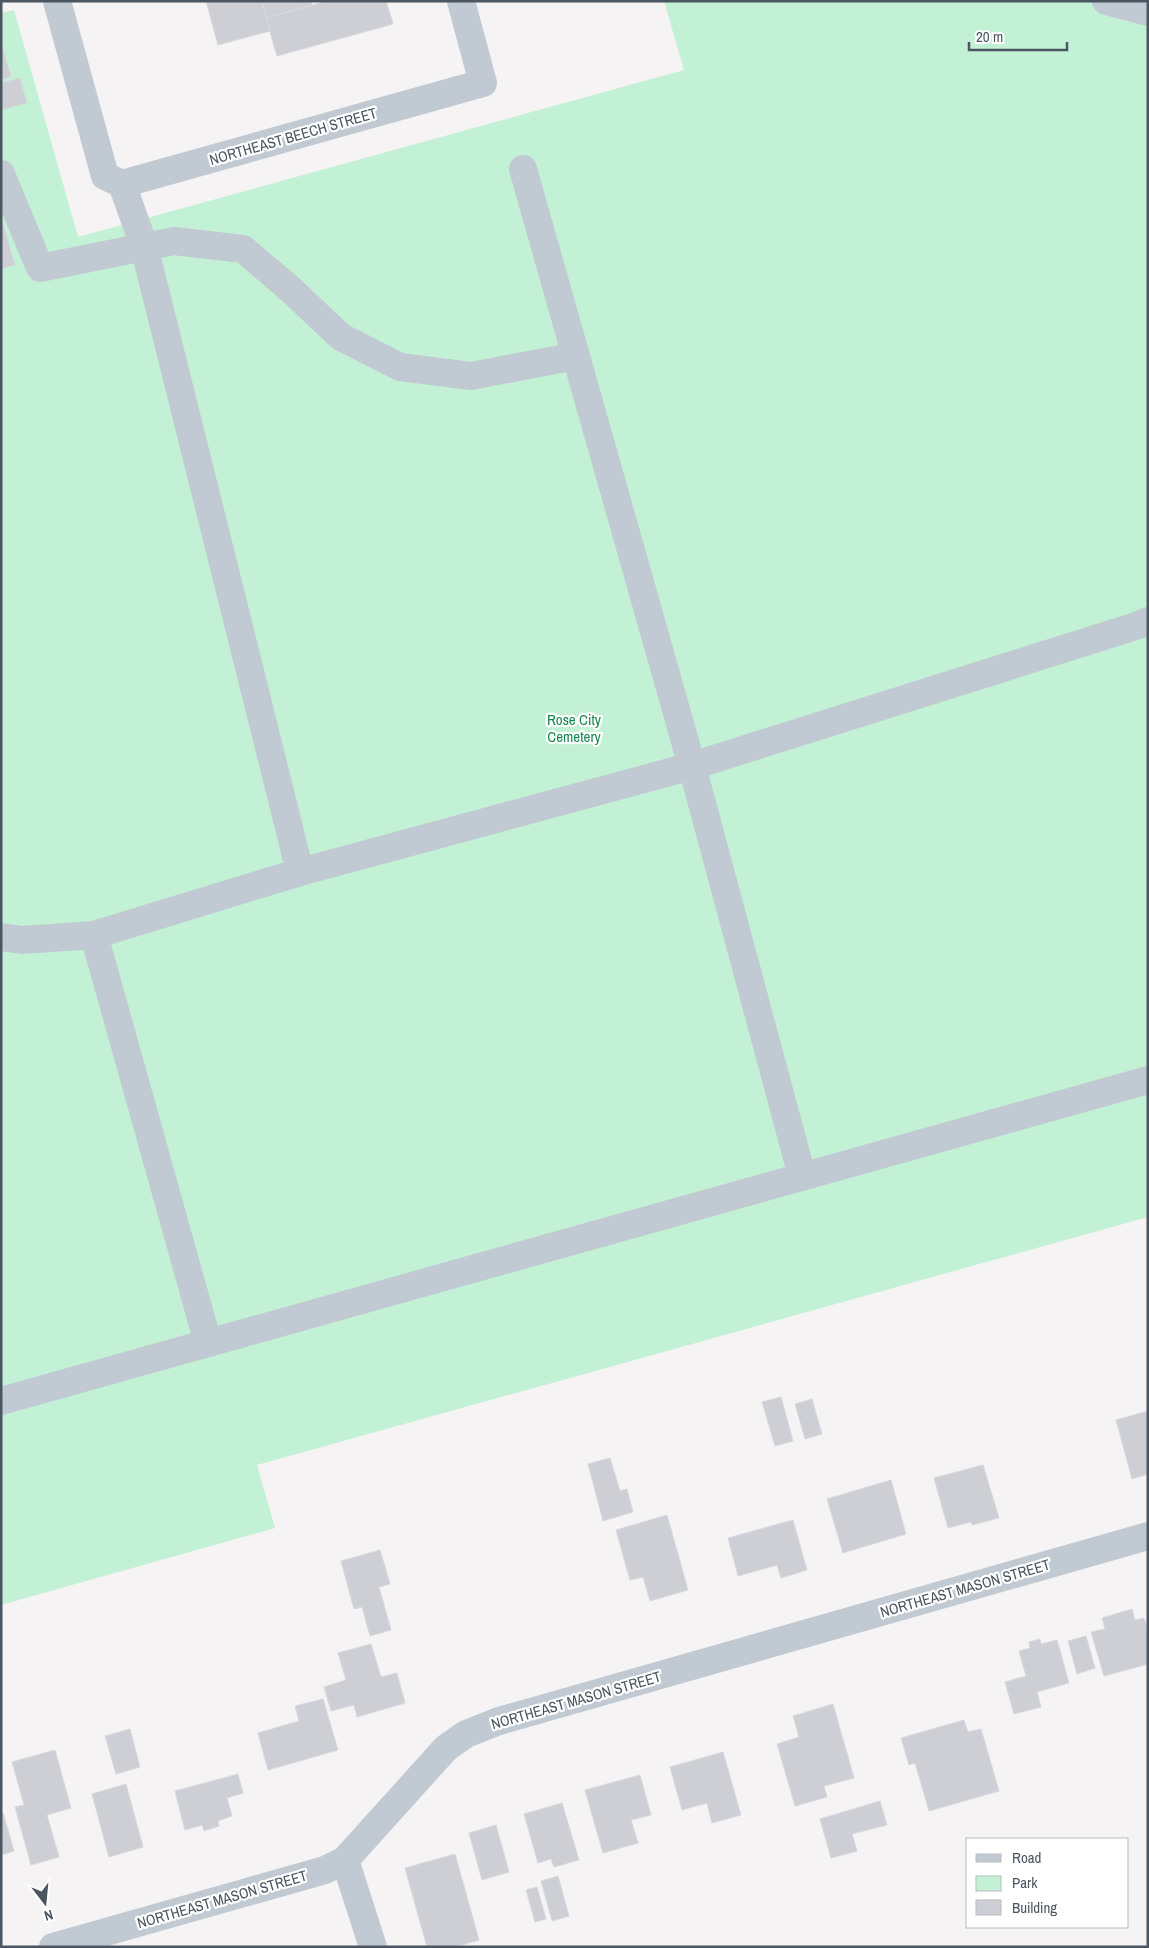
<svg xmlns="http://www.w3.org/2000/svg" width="1149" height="1948" font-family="'Archivo Narrow',sans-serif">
	<rect width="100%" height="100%" fill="#f5f3f3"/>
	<!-- green -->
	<path fill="#c3f1d5" d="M664,1H1148V1217L257,1465L275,1528L1,1605V13L14,10L78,237L684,70Z"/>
	<!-- building -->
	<path fill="#cdcfd5" stroke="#d7d9de" d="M206,1H262L270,31L218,45Z
		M262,1H311L312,5L266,18Z
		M327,1H386L393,24L277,56L266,18Z
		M1,42L11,77L1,80Z
		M20,78L27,103L1,110V83Z
		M1,217L15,265L1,269Z
		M781,1397L793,1441L775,1446L762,1402Z
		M812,1399L822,1434L805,1439L795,1404Z
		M1148,1411V1474L1132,1479L1116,1420Z
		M610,1458L620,1491L627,1489L633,1512L603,1521L588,1464Z
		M983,1465L999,1518L972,1525L971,1522L948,1528L934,1478Z
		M891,1480L906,1534L843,1553L827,1499Z
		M667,1515L688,1590L650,1601L643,1577L630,1580L616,1530Z
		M793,1520L807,1570L781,1578L777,1565L738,1576L728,1538Z
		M380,1550L390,1584L379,1587L391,1630L370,1636L362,1607L354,1609L341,1561Z
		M1132,1609L1135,1620L1144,1618L1148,1629V1664L1104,1676L1091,1632L1105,1629L1102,1618Z
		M1086,1636L1095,1668L1077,1674L1068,1641Z
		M1040,1639L1041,1644L1057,1640L1069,1683L1037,1692L1041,1707L1014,1714L1005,1682L1026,1676L1019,1651L1030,1648L1029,1642Z
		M371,1644L381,1677L397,1673L405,1703L357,1717L354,1705L331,1711L324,1687L346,1680L338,1653Z
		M323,1699L338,1750L268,1770L258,1733L299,1721L295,1706Z
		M833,1704L854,1778L824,1786L827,1797L795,1806L777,1744L799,1737L793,1716Z
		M964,1720L968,1732L981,1729L999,1791L929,1811L915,1763L909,1765L901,1738Z
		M130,1729L140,1767L116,1774L105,1736Z
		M55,1750L71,1808L47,1815L59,1857L31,1865L15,1807L24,1805L12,1762Z
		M723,1752L741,1815L712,1823L707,1803L682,1810L670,1767Z
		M238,1774L243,1793L227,1798L232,1816L218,1821L219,1826L204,1831L202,1825L185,1830L175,1791Z
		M640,1775L651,1815L631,1820L638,1843L603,1853L585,1790Z
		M126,1784L143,1847L109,1857L92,1794Z
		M880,1801L887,1825L852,1834L857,1851L831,1858L820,1819Z
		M562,1803L579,1860L554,1867L551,1859L538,1863L524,1814Z
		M3,1813L14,1851L1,1855V1814Z
		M496,1825L509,1872L482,1880L469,1833Z
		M455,1854L479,1940L455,1947H427L405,1868Z
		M558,1876L569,1916L552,1921L541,1881Z
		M537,1887L546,1919L535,1922L526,1890Z"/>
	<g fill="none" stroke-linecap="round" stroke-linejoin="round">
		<!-- minor -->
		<path stroke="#c1cad2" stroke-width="28" d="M57,1L105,176L122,184L483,83L461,1
			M1106,1L1148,12
			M523,169L692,766L802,1176
			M1,174L40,268L174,241L243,249L289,288L341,337L400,367L471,376L576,356
			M122,184L144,246L300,872
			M94,935L208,1343
			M1,937L22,940L94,935L300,872L692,766L1136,626L1148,621
			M1,1401L1148,1080
			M345,1860L373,1947
			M53,1947L325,1870L345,1860L446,1748L466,1734L499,1721L1148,1536"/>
	</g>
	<g text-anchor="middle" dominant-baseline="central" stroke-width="4.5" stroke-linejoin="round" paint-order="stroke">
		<!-- street labels -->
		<g font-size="15" fill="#4a5661" stroke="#fff">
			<text transform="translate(293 136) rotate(-16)">NORTHEAST BEECH STREET</text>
			<text transform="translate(965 1588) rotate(-16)">NORTHEAST MASON STREET</text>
			<text transform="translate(576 1700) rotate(-16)">NORTHEAST MASON STREET</text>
			<text transform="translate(222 1899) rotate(-16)">NORTHEAST MASON STREET</text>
		</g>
		<!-- park labels -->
		<g font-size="15" fill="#17864f" stroke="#fff">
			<text x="574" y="719">Rose City<tspan x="574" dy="17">Cemetery</tspan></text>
		</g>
	</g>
	<!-- border -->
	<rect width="1149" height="1948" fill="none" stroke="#4a5661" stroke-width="5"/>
	<!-- legend -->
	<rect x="966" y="1838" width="162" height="90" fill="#ffffff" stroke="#b7bbc0"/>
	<rect x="976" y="1854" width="25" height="8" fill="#c1cad2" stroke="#b7bbc0"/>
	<text x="1012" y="1863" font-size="15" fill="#4a5661">Road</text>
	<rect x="976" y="1876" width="25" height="15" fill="#c3f1d5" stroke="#b7bbc0"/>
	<text x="1012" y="1888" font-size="15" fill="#4a5661">Park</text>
	<rect x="976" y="1900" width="25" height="15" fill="#cdcfd5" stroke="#b7bbc0"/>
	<text x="1012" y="1913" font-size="15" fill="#4a5661">Building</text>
	<!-- north arrow -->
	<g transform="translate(45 1903) rotate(164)" stroke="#ffffff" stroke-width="4" paint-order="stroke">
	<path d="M0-4L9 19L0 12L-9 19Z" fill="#4a5661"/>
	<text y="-8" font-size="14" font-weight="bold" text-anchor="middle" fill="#4a5661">N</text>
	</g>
	<!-- scale -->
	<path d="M969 42v8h98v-8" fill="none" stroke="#4a5661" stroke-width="2.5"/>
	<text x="976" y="42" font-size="15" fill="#4a5661" stroke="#ffffff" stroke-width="4" paint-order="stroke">20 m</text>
</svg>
